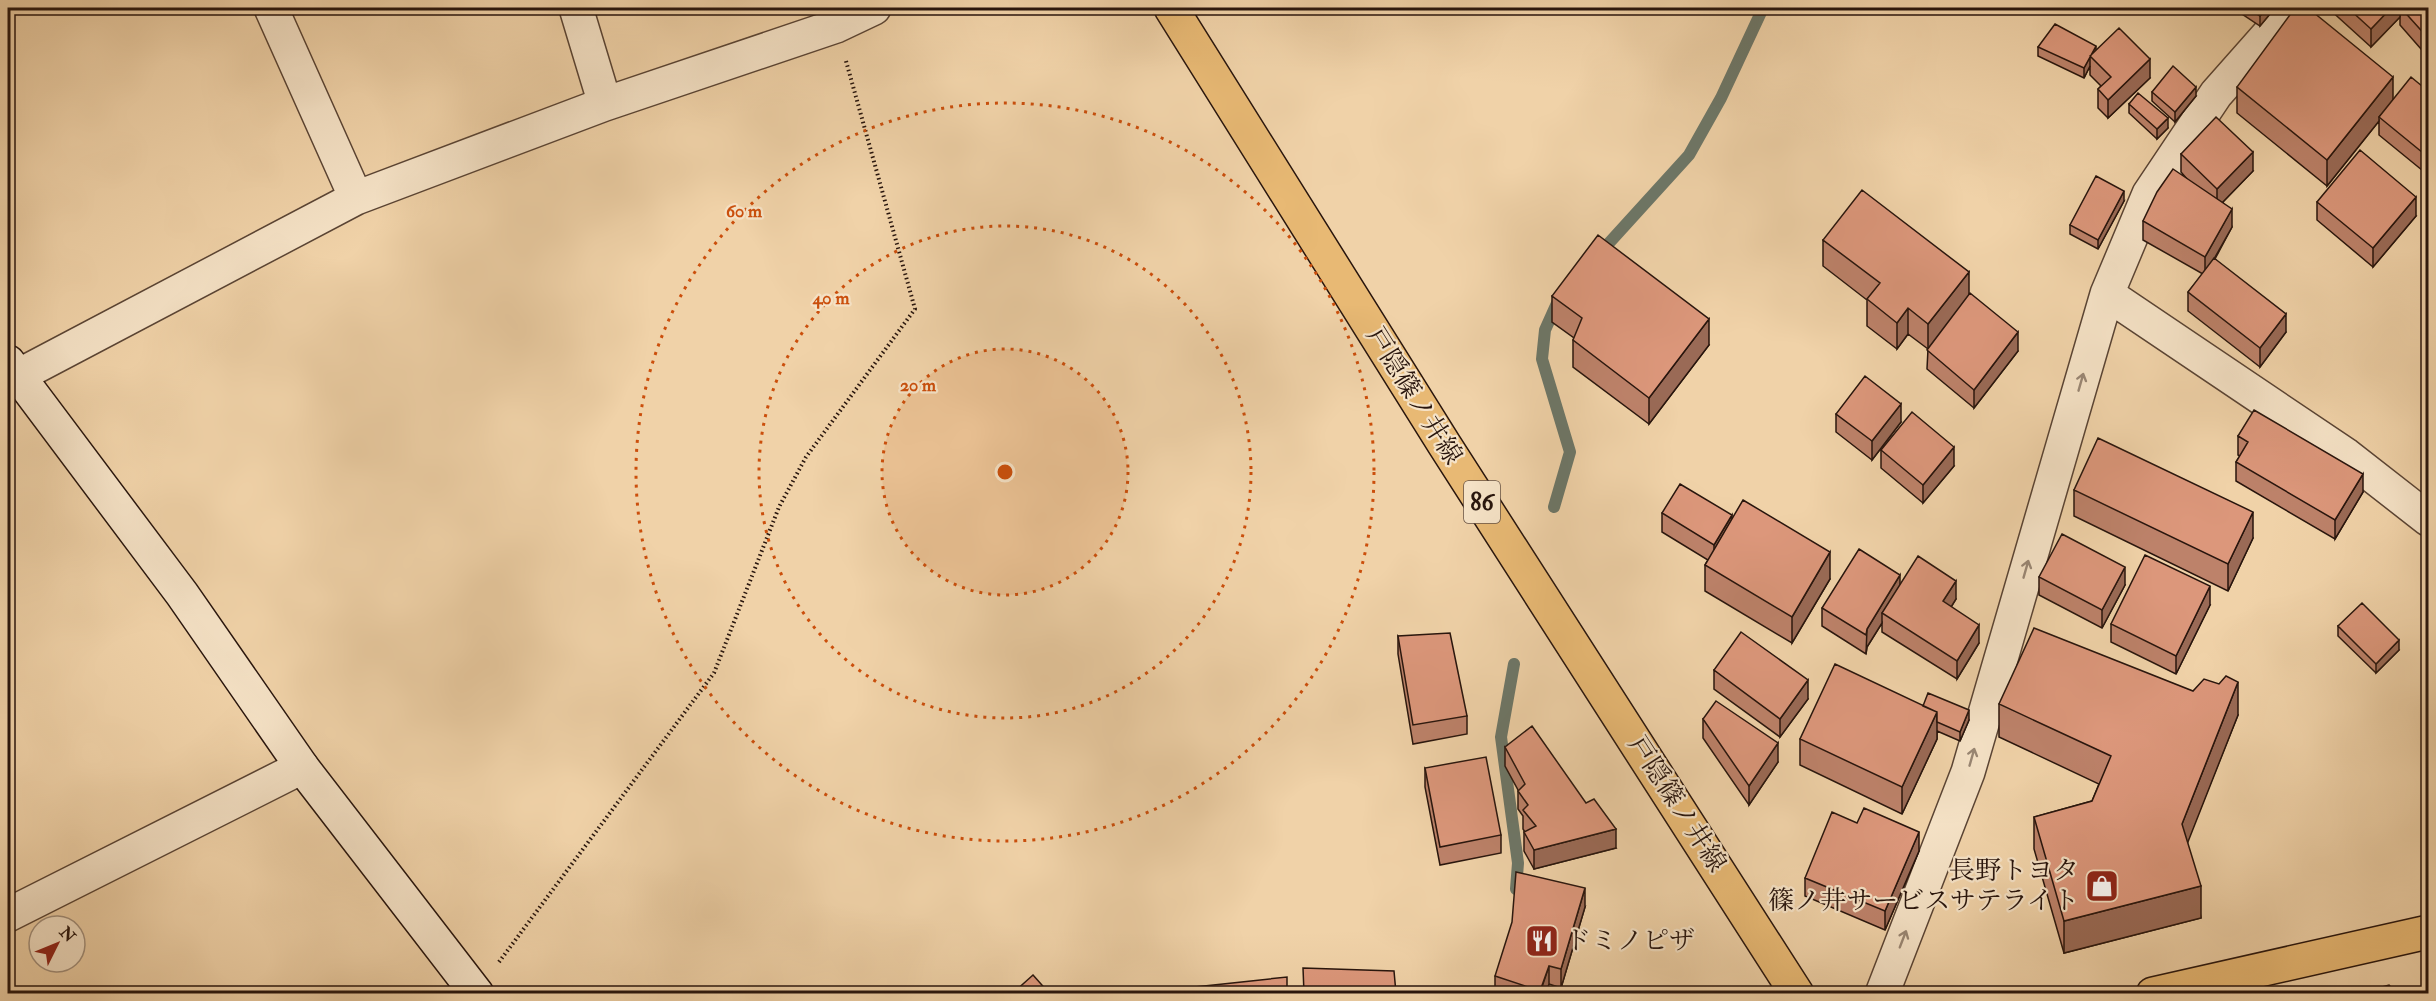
<svg xmlns="http://www.w3.org/2000/svg" width="2436" height="1001" font-family="'IM FELL Double Pica','Noto Serif JP',serif">
	<rect width="100%" height="100%" fill="#f0d2a8"/>
	<filter id="stains"><feTurbulence type="fractalNoise" baseFrequency=".00333" numOctaves="4"/><feColorMatrix values="0 0 0 0 .2 0 0 0 0 .09 0 0 0 0 .02 0 0 0 .5 -.17"/></filter>
	<radialGradient id="worn" r=".72"><stop offset=".6" stop-color="#630" stop-opacity="0"/><stop offset="1" stop-color="#630" stop-opacity=".3"/></radialGradient>
	<g fill="none" stroke-linecap="round" stroke-linejoin="round">
		<!-- stream -->
		<path stroke="#6d7768" stroke-width="12" d="M1599,254L1689,155L1721,98L1763,8
			M1554,507L1570,452L1542,359L1545,330L1558,301
			M1514,664L1501,737L1518,863L1516,889"/>
		<defs>
			<path id="street" d="M271,8L356,198
				M576,8L605,104
				M2107,294L2346,455L2428,519
				M8,378L18,376L356,198L605,104L836,26L874,8
				M8,915L302,767
				M1882,994L1968,772L2107,294L2149,194L2216,94L2292,8"/>
			<path id="secondary" d="M8,362L182,594L302,767L477,994"/>
			<path id="primary" d="M1171,8L1444,444L1797,994
				M2153,994L2428,932"/>
		</defs>
		<!-- street casing -->
		<use href="#street" stroke="#5a4434" stroke-width="36"/>
		<!-- secondary casing -->
		<use href="#secondary" stroke="#28150d" stroke-width="36"/>
		<!-- primary casing -->
		<use href="#primary" stroke="#28150d" stroke-width="36"/>
		<!-- path -->
		<path stroke="#28150d" stroke-width="4" stroke-dasharray="1.5 3" stroke-linecap="butt" d="M499,962L714,673L779,507L806,457L915,309L846,61"/>
		<!-- street -->
		<use href="#street" stroke="#f5e2c6" stroke-width="33"/>
		<!-- secondary -->
		<use href="#secondary" stroke="#f5e2c6" stroke-width="33"/>
		<!-- primary -->
		<use href="#primary" stroke="#e8b974" stroke-width="33"/>
	</g>
	<!-- wall -->
	<path fill="#bd826a" stroke="#28150d" stroke-width="1.5" d="M2242,8H2275L2260,26L2242,14Z
		M2328,8H2400V17L2371,47Z
		M2400,8H2428V57L2400,25Z
		M2038,47L2096,51L2150,78L2108,118L2098,108V89L2101,86L2090,75V66L2084,78L2038,56Z
		M2237,87L2393,99L2428,91V175L2379,135V121L2327,186L2237,113Z
		M2152,92L2196,96L2175,122L2152,101Z
		M2129,104L2168,128L2157,139L2129,113Z
		M2181,154L2253,171L2223,202L2232,227L2215,259L2286,332L2260,367L2188,311V292L2203,274L2143,240V221L2187,179L2181,172Z
		M2124,201L2098,249L2070,234V225Z
		M2317,202L2416,216L2373,267L2317,220Z
		M1823,240L1969,294L2018,351L1974,408L1927,369L1928,349L1908,334L1897,349L1867,326V300L1823,266Z
		M1552,296L1709,345L1649,424L1573,367V340L1574,338L1552,322Z
		M1836,414L1901,422L1872,460L1836,432Z
		M2238,436L2363,492L2335,539L2236,481V462L2240,456L2238,455Z
		M1881,450L1954,466L1923,503L1881,468Z
		M2074,490L2253,538L2228,591L2074,516Z
		M1662,513L1732,519L1830,579L1792,643L1705,591V565L1708,560L1662,532Z
		M2039,577L2125,585L2102,628L2039,595Z
		M1900,584L1956,599L1951,607L1979,643L1957,679L1882,632V623L1867,647L1866,654L1822,626V608Z
		M2210,605L2176,674L2111,642V624Z
		M2338,626L2399,650L2376,673L2338,636Z
		M1398,636L1467,716V734L1413,744L1398,654Z
		M1714,670L1808,699L1780,737L1714,689Z
		M1999,704L2238,715L2187,842L2201,918L2064,953L2034,849V817L2092,801L2099,784L1999,737Z
		M1923,706L1969,720L1960,741L1937,731V739L1902,814L1800,765V739Z
		M1703,719L1778,762L1749,805L1703,738Z
		M1505,747L1616,848L1534,869L1524,851V832H1525L1523,829V816L1518,809V790L1505,766Z
		M1425,768L1501,835V853L1440,865L1425,787Z
		M1919,851L1885,930L1805,896V878Z
		M1585,907L1561,988L1549,984L1546,993H1495V976Z"/>
	<!-- shaded-wall -->
	<path fill="#9a6a56" stroke="#28150d" stroke-width="1.5" d="M2267,8H2275L2260,26V16Z
		M2391,8H2400V17L2371,47V29Z
		M2096,46V56H2090V66L2084,78V68Z
		M2150,59V78L2108,118V100Z
		M2393,77V103L2379,117V121L2327,186V160Z
		M2196,87V96L2175,122V112Z
		M2168,118V128L2157,139V129Z
		M2253,152V171L2217,208V189Z
		M2124,191V201L2098,249V240Z
		M2416,197V216L2373,267V248Z
		M2232,209V227L2205,275V257Z
		M1969,272V298L1928,350V324Z
		M1908,308V334L1897,349V323Z
		M2286,314V332L2260,367V348Z
		M1709,319V345L1649,424V398Z
		M2018,332V351L1974,408V390Z
		M1901,404V422L1872,460V441Z
		M1954,447V466L1923,503V485Z
		M2363,474V492L2335,539V520Z
		M2253,512V538L2228,591V564Z
		M1732,515V533L1714,564V545Z
		M1830,552V579L1792,643V617Z
		M2125,567V585L2102,628V610Z
		M1900,575V593L1882,613V623L1867,647L1866,654L1867,629Z
		M1956,581V599L1943,620V601Z
		M2210,586V605L2176,674V656Z
		M1979,625V643L1957,679V661Z
		M2399,640V650L2376,673V664Z
		M1808,680V699L1780,737V719Z
		M2238,682V715L2182,857V824Z
		M1969,710V720L1960,741V732Z
		M1937,712V739L1902,814V787Z
		M1778,743V762L1749,805V786Z
		M1616,829V848L1534,869V850Z
		M1919,832V851L1885,930V911Z
		M2201,886V918L2064,953V921Z
		M1585,888V907L1561,988V969Z
		M1549,966V984L1546,993H1540Z"/>
	<!-- building -->
	<path fill="#dc977b" stroke="#28150d" stroke-width="1.5" d="M2247,8H2267L2260,16Z
		M2295,8H2308L2393,77L2327,160L2237,87Z
		M2348,8H2391L2371,29Z
		M2401,8H2428V38Z
		M2055,24L2096,46L2084,68L2038,47Z
		M2119,28L2150,59L2108,100L2098,89L2111,77L2090,56Z
		M2173,66L2196,87L2175,112L2152,92Z
		M2411,77L2428,91V157L2379,117Z
		M2138,93L2168,118L2157,129L2129,104Z
		M2216,117L2253,152L2217,189L2181,154Z
		M2360,150L2416,197L2373,248L2317,202Z
		M2173,169L2232,209L2205,257L2143,221L2157,192Z
		M2096,176L2124,191L2098,240L2070,225Z
		M1862,190L1969,272L1928,324L1908,308L1897,323L1867,299L1880,283L1823,240Z
		M1598,235L1709,319L1649,398L1573,340L1582,318L1552,296Z
		M2214,258L2286,314L2260,348L2188,292Z
		M1970,293L2018,332L1974,390L1927,350Z
		M1865,376L1901,404L1872,441L1836,414Z
		M2254,410L2363,474L2335,520L2236,462L2248,442L2238,436Z
		M1912,412L1954,447L1923,485L1881,450Z
		M2098,438L2253,512L2228,564L2074,490Z
		M1680,484L1732,515L1714,545L1662,513Z
		M1743,500L1830,552L1792,617L1705,565Z
		M2062,534L2125,567L2102,610L2039,577Z
		M1859,549L1900,575L1867,629L1866,635L1822,608Z
		M2145,555L2210,586L2176,656L2111,624Z
		M1918,556L1956,581L1943,601L1979,625L1957,661L1882,613Z
		M2362,603L2399,640L2376,664L2338,626Z
		M2034,628L2193,691L2204,679L2219,684L2226,676L2238,682L2182,824L2201,886L2064,921L2034,817L2092,801L2111,756L1999,704Z
		M1741,632L1808,680L1780,719L1714,670Z
		M1450,633L1467,716L1413,725L1398,636Z
		M1835,664L1937,712L1902,787L1800,739Z
		M1928,693L1969,710L1960,732L1937,722V712L1923,706Z
		M1716,701L1778,743L1749,786L1703,719Z
		M1532,726L1586,803L1594,799L1616,829L1534,850L1524,832L1536,826L1523,810L1528,805L1518,791L1525,784L1505,747Z
		M1486,757L1501,835L1440,847L1425,768Z
		M1864,808L1919,832L1885,911L1805,878L1832,812L1857,823Z
		M1516,872L1585,888L1561,969L1549,966L1540,991L1495,976L1512,922Z
		M1303,968L1394,971L1396,993H1304Z
		M1033,975L1049,993H1015L1014,992Z
		M1287,977V993H1187L1186,988Z
		M2389,985L2396,993H2360Z
		M1009,987L1015,993H1003Z"/>
	<!-- one-way arrows -->
	<defs><path id="oneway-shaft" d="M-6 0H5M1.5-3L5.5 0L1.5 3" fill="none" stroke-width="1.6" stroke-linecap="round" stroke-linejoin="round" transform="scale(1.5)"/></defs>
	<g stroke="#998673">
		<use href="#oneway-shaft" transform="translate(2081 382) rotate(-74)"/>
		<use href="#oneway-shaft" transform="translate(2026 569) rotate(-74)"/>
		<use href="#oneway-shaft" transform="translate(1972 757) rotate(-74)"/>
		<use href="#oneway-shaft" transform="translate(1903 939) rotate(-69)"/>
	</g>
	<!-- distance rings -->
	<circle cx="1005" cy="472" r="123" fill="#cb4f0c" fill-opacity=".12"/>
	<g fill="none" stroke="#cb4f0c" stroke-width="3" stroke-dasharray="3 6">
		<circle cx="1005" cy="472" r="123"/>
		<circle cx="1005" cy="472" r="246"/>
		<circle cx="1005" cy="472" r="369"/>
	</g>
	<!-- icons -->
	<defs>
		<symbol id="shop-square" viewBox="-11 -11 22 22"><rect x="-9" y="-9" width="18" height="18" rx="4" fill="#8f2418" stroke="#f5e2c6"/><path d="M-5-2.5h2.3a2.7 3.5 0 0 1 5.4 0H5L5.5 6h-11ZM-1.5-2.5h3a1.5 2.3 0 0 0-3 0Z" fill="#fff"/></symbol>
		<symbol id="restaurant-square" viewBox="-11 -11 22 22"><rect x="-9" y="-9" width="18" height="18" rx="4" fill="#8f2418" stroke="#f5e2c6"/><path d="M-5-6h1v4h1v-4h1v4h1v-4h1v5L-1.5 .5V6h-2V.5L-5-1ZM5-6V6H3V1.5H1.5Q1.5-4 5-6Z" fill="#fff"/></symbol>
	</defs>
	<g fill-rule="evenodd">
		<use href="#shop-square" x="2083" y="867" width="38" height="38"/>
		<use href="#restaurant-square" x="1523" y="922" width="38" height="38"/>
	</g>
	<g text-anchor="middle" dominant-baseline="central" stroke-width="4.5" stroke-linejoin="round" paint-order="stroke">
		<!-- shield labels -->
		<rect fill="#f5e2c6" stroke="#665244" stroke-width="1.5" x="1464" y="481" width="36" height="42" rx="4.5"/>
		<g font-size="24" font-weight="bold" fill="#28150d">
			<text x="1482" y="502">86</text>
		</g>
		<!-- street labels -->
		<g font-size="26" fill="#28150d" stroke="#f5e2c6">
			<text transform="translate(1414 396) rotate(58)">戸隠篠ノ井線</text>
			<text transform="translate(1677 804) rotate(57)">戸隠篠ノ井線</text>
		</g>
		<!-- poi labels -->
		<g font-size="26" fill="#28150d" stroke="#f5e2c6" text-anchor="end">
			<text x="2079" y="871">長野トヨタ<tspan x="2079" dy="30">篠ノ井サービスサテライト</tspan></text>
			<text x="1565" y="941" text-anchor="start">ドミノピザ</text>
		</g>
	</g>
	<circle cx="1005" cy="472" r="9" fill="#cb4f0c" stroke="#f5e2c6" stroke-width="3"/>
	<g font-size="18" text-anchor="middle" font-weight="bold" fill="#cb4f0c" stroke="#f5e2c6" stroke-width="4.5" stroke-linejoin="round" paint-order="stroke">
		<text x="744" y="217">60 m</text>
		<text x="831" y="304">40 m</text>
		<text x="918" y="391">20 m</text>
	</g>
	<!-- margin -->
	<rect width="2436" height="1001" fill="none" stroke="#f0d2a8" stroke-width="30"/>
	<rect x="9" y="9" width="2418" height="983" fill="none" stroke="#28150d" stroke-width="3"/>
	<rect x="15" y="15" width="2406" height="971" fill="none" stroke="#28150d" stroke-width="1.5"/>
	<!-- north arrow -->
	<g transform="translate(57 944) rotate(47)"><circle r="28" fill="#f5e2c6" stroke="#a3907c" stroke-width="1.5"/>
	<path d="M0-4.5L10 22L0 15L-10 22Z" fill="#8f2418"/>
	<text y="-9" font-size="16" font-weight="bold" text-anchor="middle" fill="#28150d">N</text>
	</g>
	<rect width="100%" height="100%" filter="url(#stains)"/>
	<rect width="100%" height="100%" fill="url(#worn)"/>
</svg>
